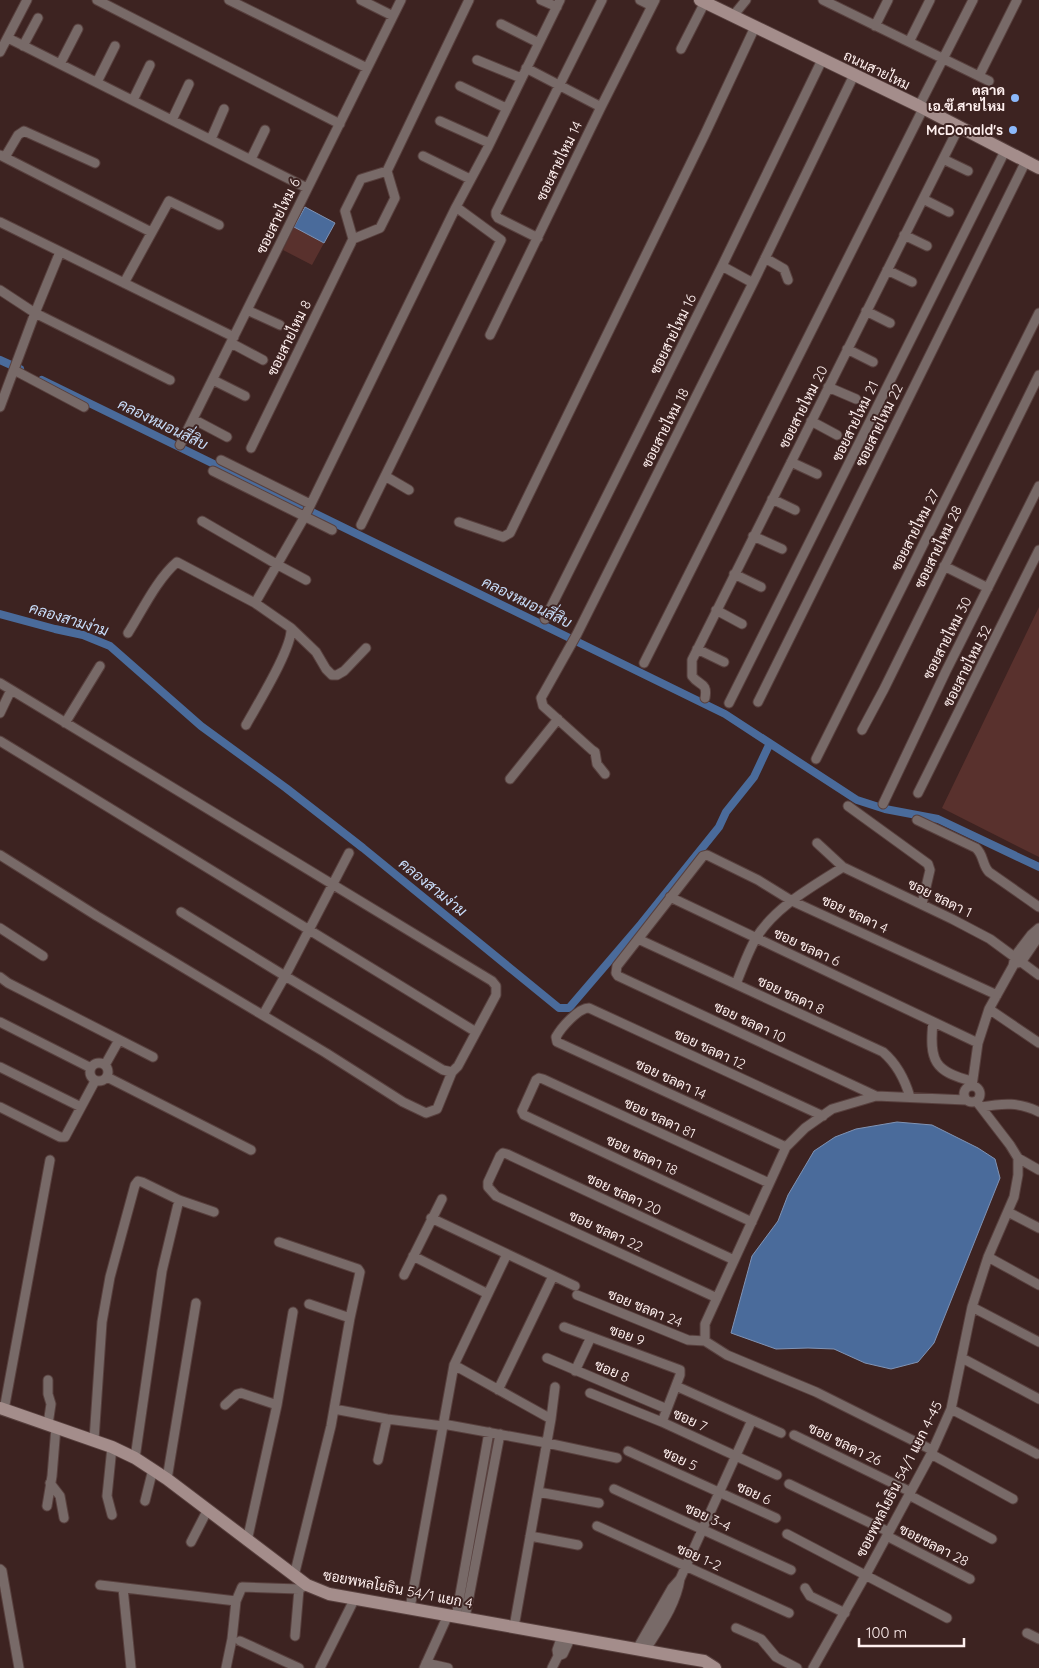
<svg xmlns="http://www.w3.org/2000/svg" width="1039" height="1668" font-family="Quicksand,Sarabun,sans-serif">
	<rect width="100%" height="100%" fill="#3d2321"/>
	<!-- green -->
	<path fill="#59312d" d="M294,227L324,243L312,265L283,250Z
		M1039,607V857L942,808Z"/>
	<!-- water -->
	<path fill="#4a6b9b" stroke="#8093b4" d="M305,207L335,223L324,243L294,227Z
		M897,1122L932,1125L978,1148L995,1159L1000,1178L934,1343L918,1362L891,1369L865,1363L834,1349L808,1348L776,1349L731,1333L752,1256L778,1221L788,1195L814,1151L835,1137L856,1129Z"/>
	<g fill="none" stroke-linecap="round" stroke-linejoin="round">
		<!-- canal -->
		<path stroke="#4a6b9b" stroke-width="8" d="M0,360L20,369
			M42,380L725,714L857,800L885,809L938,819L1039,867
			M0,614L55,629L83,635L110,646L201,726L286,788L363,848L559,1008H569L641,924L719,827L726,812L754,777L770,743"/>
		<defs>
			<path id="street" d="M97,0L340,124
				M229,0L367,68
				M361,0L393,16
				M541,0L557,7
				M640,0L652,6
				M823,0L989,81
				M733,16L746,0
				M501,24L539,43
				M875,26L888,0
				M10,39L307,188
				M909,42L930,0
				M23,46L38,18
				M681,49L705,2
				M0,52L27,0
				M477,60L521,78
				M60,64L78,29
				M526,68L601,107
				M979,76L1017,0
				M97,82L115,46
				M460,86L506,108
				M133,100L150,65
				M919,106L973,0
				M172,120L189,84
				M440,121L489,143
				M211,139L224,109
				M0,155L151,232
				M423,156L470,179
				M5,157L18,135L24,131L95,163
				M251,159L265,130
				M943,159L968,171
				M923,199L949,212
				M0,222L234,337
				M904,235L927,246
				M538,238L498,218L496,215V212L602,0
				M353,239L380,228L395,198L387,171L469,0
				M765,258L784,269L788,280
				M722,266L753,283
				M887,270L912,282
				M124,283L169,201L219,225
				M0,290L35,313L170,380
				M247,310L280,325
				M866,311L890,323
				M490,335L601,107L655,0
				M231,343L263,360
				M847,349L873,362
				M14,370L84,407
				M213,380L245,396
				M828,387L856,399
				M0,407L35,313L60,252
				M193,419L227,437
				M811,421L837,435
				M180,445L401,0
				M251,448L353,239L345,211L361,179L387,171
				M221,460L310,504
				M791,462L817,474
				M213,471L332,530
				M385,476L409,490
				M772,499L795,510
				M202,521L278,565L306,580
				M459,522L503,537L510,533L704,136L755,27
				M361,525L501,240L456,207
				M753,536L782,549
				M944,566L988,588
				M734,574L761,587
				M255,603L305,516L456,207L487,149L560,0
				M716,610L742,624
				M545,619L722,266L822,60
				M291,628L316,652L326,669L332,675H337L344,671L366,648
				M128,633C142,611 157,579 177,562L255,603L291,628C293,647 257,705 246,725
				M697,649L724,662
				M644,663L923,109
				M0,683L492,981L496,986V995L458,1066L452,1072L437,1109L426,1113L403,1102L326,1053L97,916L0,855
				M705,698C708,682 699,686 692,676V660L959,127
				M758,702L1026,161
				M729,703L1005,151
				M0,713L11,690
				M65,723L100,666
				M862,730L884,689L1039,375
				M0,741L476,1032
				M816,759L1039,313
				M605,774L597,764L595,752L592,750L543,706L541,698L577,634L753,283L854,75
				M510,779L558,719
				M918,793L1039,550
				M883,804L946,671L1039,486
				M848,806L928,864L930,870L922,904
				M917,820L976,848C984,855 982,865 989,872L1039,907
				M817,843L843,867L952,919L990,939L1039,975
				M670,897L978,1043
				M181,912L285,976L443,1070L452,1072
				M0,928L43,956
				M638,939L883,1052C897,1064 905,1080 910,1097
				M1018,963L1022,961L1039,936
				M0,977L8,983L153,1057
				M736,984C742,969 748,952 756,938C776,906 812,887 843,867
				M989,1009L1039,1043
				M263,1015L285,976L349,853
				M0,1022L91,1068
				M933,1022C929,1060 934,1072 972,1081
				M90 1072a9 9 0 1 1 18 0a9 9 0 1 1-18 0Z
				M105,1065L119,1040
				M0,1067L81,1107
				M107,1077L251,1150
				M964 1094a8 8 0 1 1 16 0a8 8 0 1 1-16 0Z
				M972,1086L978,1043L989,1009L1013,966L1015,956L1031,935L1039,928
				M876,1096L618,976L616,973L617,966L703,856L707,855L758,880L792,901L997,995
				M0,1107L60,1137H65L95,1081
				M981,1107C1003,1103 1020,1102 1039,1112
				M786,1147L557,1042L556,1037C561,1028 578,1008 589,1008L823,1116
				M1018,1158L1039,1170
				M1008,1212L1039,1228
				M431,1218L575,1286
				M752,1222L524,1115L522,1111L536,1080L539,1078L543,1079L769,1183
				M279,1242L358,1269L360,1272L350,1318
				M413,1256L488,1294
				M988,1257L1039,1285
				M404,1275L442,1199
				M577,1295L688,1340L705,1341
				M717,1298L496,1196L488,1187V1182L500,1156L503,1153L507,1154L734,1260
				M972,1307L1039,1342
				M564,1327L680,1370V1375L662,1422
				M705,1341V1324L786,1147L805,1128L832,1109L866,1099L876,1096L966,1100
				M705,1341L727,1355L816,1392L932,1450
				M547,1358L667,1409
				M962,1358L1039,1399
				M454,1365L551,1419
				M575,1371L591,1337
				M676,1386L781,1433
				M498,1390L553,1276
				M590,1393L662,1422L777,1475
				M225,1405L237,1394L241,1393L277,1405
				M334,1409L387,1419L443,1426
				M951,1409L1037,1454
				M4,1410L50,1160
				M48,1424L51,1404L48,1394V1380
				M443,1424L547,1443L617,1458
				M794,1435L911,1492
				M94,1440L102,1322L110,1277L135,1185L138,1181L142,1182L179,1200L214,1212
				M628,1451L776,1518
				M931,1454L1013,1499
				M135,1458L162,1271L179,1200
				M378,1460L387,1419
				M167,1479L196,1303
				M50,1483L60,1496L64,1518
				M789,1484L889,1532
				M614,1489L791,1570
				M538,1492L599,1503
				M909,1495L992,1539
				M145,1501L153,1469
				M47,1506L52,1476L56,1427
				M112,1515L107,1496L112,1447
				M597,1526L789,1613
				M787,1534L947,1618
				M530,1536L578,1545
				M887,1536L970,1579
				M247,1541L277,1405L293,1312
				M191,1542L207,1511
				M0,1569L2,1571L19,1668
				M294,1576L331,1426L350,1318L309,1304
				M100,1585L236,1601
				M123,1588L131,1668
				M805,1588L810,1596L845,1613
				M410,1608L454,1365L507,1254
				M456,1617L489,1432
				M465,1618L500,1434
				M514,1627L551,1419L555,1387
				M736,1628L761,1639L776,1657L797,1668
				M1027,1633L1039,1639
				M295,1636L299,1589
				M240,1641L299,1668
				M637,1649L672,1588L680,1579
				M645,1651C659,1628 676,1605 680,1579L752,1420
				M558,1656L557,1650L562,1636
				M426,1663L448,1668
				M226,1668L232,1639L236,1601L242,1587L299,1589L307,1585
				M320,1668L355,1598
				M424,1668L448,1615
				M552,1668L558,1656L563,1654L571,1637
				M813,1668L869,1569L931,1454L951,1409L972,1307L988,1257L1014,1197L1018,1175V1158L1010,1145L977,1102"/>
			<path id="secondary" d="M700,0L919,106L1039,168
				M0,1408L112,1447L135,1458L167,1479L307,1585L329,1594L686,1658L704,1661L715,1668"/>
		</defs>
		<!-- street casing -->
		<use href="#street" stroke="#58403e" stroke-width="11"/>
		<!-- secondary casing -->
		<use href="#secondary" stroke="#58403e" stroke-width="14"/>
		<!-- street -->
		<use href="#street" stroke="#786a68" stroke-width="9"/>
		<!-- secondary -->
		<use href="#secondary" stroke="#a48d8b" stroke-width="12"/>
	</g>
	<!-- markers -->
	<g fill="#8cb9fc" stroke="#3d2321" stroke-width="2">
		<circle cx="1015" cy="98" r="5"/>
		<circle cx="1013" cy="130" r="5"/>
	</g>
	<g text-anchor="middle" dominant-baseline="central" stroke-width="4" stroke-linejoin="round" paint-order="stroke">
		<!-- street labels -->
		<g font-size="14" fill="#fff0ef" stroke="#3d2321">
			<text transform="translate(877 70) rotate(26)">ถนนสายไหม</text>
			<text transform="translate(559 161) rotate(-64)">ซอยสายไหม 14</text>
			<text transform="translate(278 216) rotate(-64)">ซอยสายไหม 6</text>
			<text transform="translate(673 334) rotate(-64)">ซอยสายไหม 16</text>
			<text transform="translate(289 338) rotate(-64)">ซอยสายไหม 8</text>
			<text transform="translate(803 407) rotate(-63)">ซอยสายไหม 20</text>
			<text transform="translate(855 421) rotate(-64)">ซอยสายไหม 21</text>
			<text transform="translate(879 425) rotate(-64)">ซอยสายไหม 22</text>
			<text transform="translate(665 428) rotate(-63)">ซอยสายไหม 18</text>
			<text transform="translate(915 530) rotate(-63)">ซอยสายไหม 27</text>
			<text transform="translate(938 547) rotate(-64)">ซอยสายไหม 28</text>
			<text transform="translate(947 638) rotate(-63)">ซอยสายไหม 30</text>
			<text transform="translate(967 666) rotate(-63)">ซอยสายไหม 32</text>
			<text transform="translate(940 898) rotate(26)">ซอย ชลดา 1</text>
			<text transform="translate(855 914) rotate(25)">ซอย ชลดา 4</text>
			<text transform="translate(807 947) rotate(25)">ซอย ชลดา 6</text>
			<text transform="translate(791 995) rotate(25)">ซอย ชลดา 8</text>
			<text transform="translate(750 1022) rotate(25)">ซอย ชลดา 10</text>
			<text transform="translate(710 1049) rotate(25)">ซอย ชลดา 12</text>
			<text transform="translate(671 1079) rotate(25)">ซอย ชลดา 14</text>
			<text transform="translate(660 1118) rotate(25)">ซอย ชลดา 81</text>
			<text transform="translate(642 1155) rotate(25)">ซอย ชลดา 18</text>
			<text transform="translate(624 1194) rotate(25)">ซอย ชลดา 20</text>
			<text transform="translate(606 1231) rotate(25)">ซอย ชลดา 22</text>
			<text transform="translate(645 1308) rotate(22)">ซอย ชลดา 24</text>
			<text transform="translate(627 1335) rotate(20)">ซอย 9</text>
			<text transform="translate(612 1371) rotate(23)">ซอย 8</text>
			<text transform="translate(690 1420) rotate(25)">ซอย 7</text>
			<text transform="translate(845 1444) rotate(26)">ซอย ชลดา 26</text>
			<text transform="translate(680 1459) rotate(25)">ซอย 5</text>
			<text transform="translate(899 1479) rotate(-63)">ซอยพหลโยธิน 54/1 แยก 4-45</text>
			<text transform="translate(754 1493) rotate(25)">ซอย 6</text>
			<text transform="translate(708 1517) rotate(25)">ซอย 3-4</text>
			<text transform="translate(934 1545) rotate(27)">ซอยชลดา 28</text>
			<text transform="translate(699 1557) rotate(24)">ซอย 1-2</text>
			<text transform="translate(398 1589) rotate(11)">ซอยพหลโยธิน 54/1 แยก 4</text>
		</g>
		<!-- poi labels -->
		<g font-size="14" font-weight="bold" fill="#fff0ef" stroke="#3d2321" text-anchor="end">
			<text x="1005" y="90">ตลาด<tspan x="1005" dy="16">เอ.ซ๊.สายไหม</tspan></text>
			<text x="1003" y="130">McDonald's</text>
		</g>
		<!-- water labels -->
		<g font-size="15" font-style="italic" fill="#c8dcf9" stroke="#3d2321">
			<text transform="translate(163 424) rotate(26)">คลองหมอนสี่สิบ</text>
			<text transform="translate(527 602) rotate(26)">คลองหมอนสี่สิบ</text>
			<text transform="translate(69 619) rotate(17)">คลองสามง่าม</text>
			<text transform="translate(433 887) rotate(39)">คลองสามง่าม</text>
		</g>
	</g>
	<!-- scale -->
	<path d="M859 1638v8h105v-8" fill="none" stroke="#fff0ef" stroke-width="2.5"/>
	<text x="866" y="1638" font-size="15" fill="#fff0ef" stroke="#3d2321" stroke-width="4" paint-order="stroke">100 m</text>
</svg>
